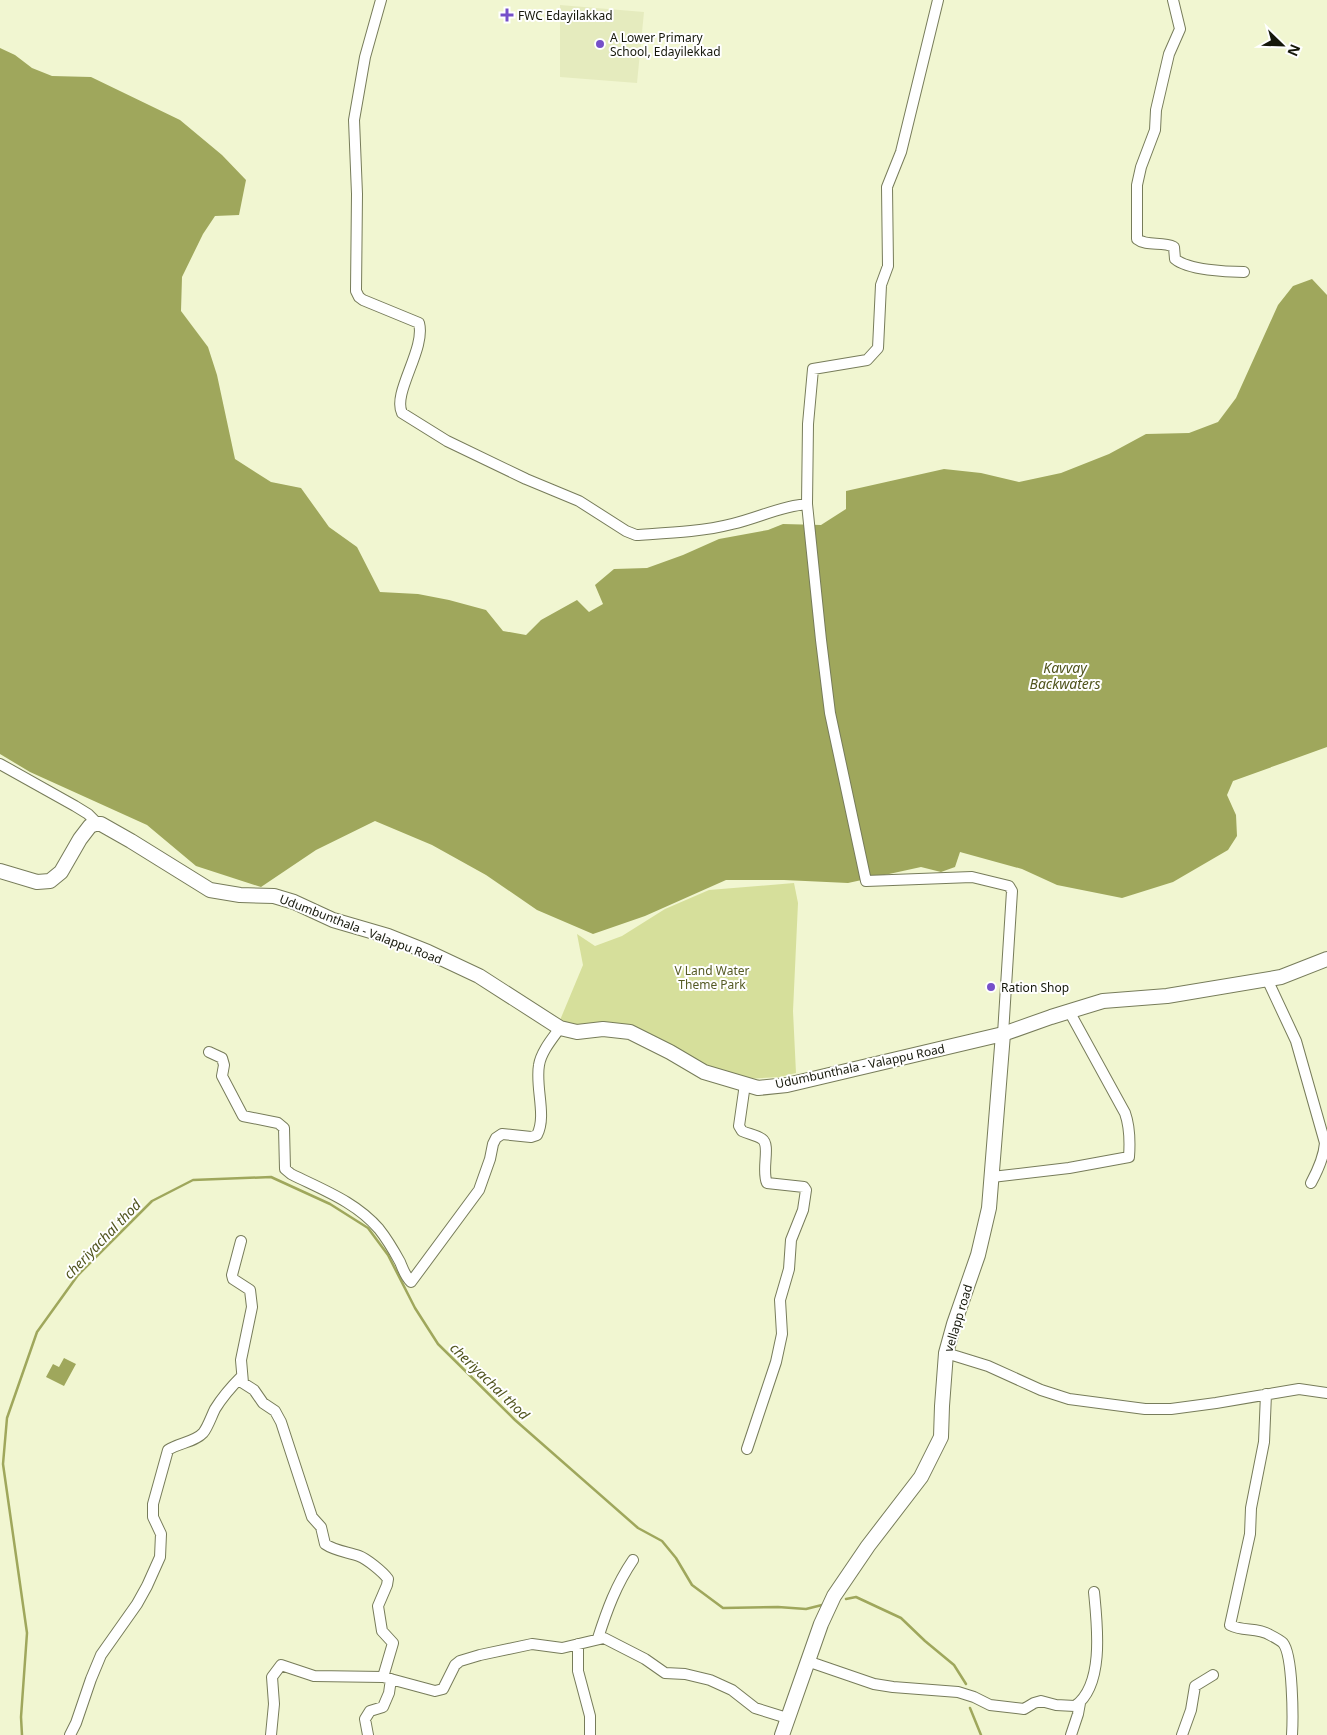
<svg xmlns="http://www.w3.org/2000/svg" width="1327" height="1735" font-family="'Noto Sans',sans-serif">
	<rect width="100%" height="100%" fill="#f1f6d1"/>
	<!-- built -->
	<path fill="#e5ebbe" d="M560,5L644,12L637,83L560,77Z"/>
	<!-- green -->
	<path fill="#d6df9b" d="M794,883L798,903L793,1011L796,1073L780,1077L747,1079L733,1077L688,1057L646,1034L558,1025L583,965L577,934L595,946L622,936L665,909L709,890Z"/>
	<!-- water -->
	<path fill="#9fa75c" d="M0,48L15,55L32,68L52,76L91,77L180,120L222,155L246,180L239,215L215,216L203,234L182,277L181,311L208,347L217,375L235,459L271,482L301,488L329,527L357,547L380,592L418,594L449,600L486,610L503,631L526,635L541,620L577,600L589,612L603,604L595,585L614,569L647,568L683,555L719,539L768,530L783,524L821,525L846,509V491L944,469L981,473L1019,482L1061,473L1109,454L1146,434L1189,433L1218,422L1236,398L1278,305L1293,286L1312,279L1327,295V747L1233,781L1227,795L1236,815L1237,836L1228,850L1173,882L1122,898L1057,885L1022,869L960,852L955,867L941,872L921,867L848,883L784,880H726L645,916L593,934L537,910L486,875L432,845L375,821L316,850L261,887L196,866L147,825L30,772L0,754Z
		M64,1358L76,1364L64,1386L46,1377L53,1364L59,1367Z"/>
	<g fill="none" stroke-linecap="round" stroke-linejoin="round">
		<!-- stream -->
		<path stroke="#9fa75c" stroke-width="2.5" d="M846,1599L856,1597L901,1618L925,1641L954,1665L966,1684
			M970,1708L981,1735
			M22,1735L21,1717L27,1633L3,1464L7,1418L37,1332L78,1275L152,1201L193,1180L271,1177L330,1204L368,1228L388,1255L415,1308L438,1344L515,1420L638,1528L662,1541L676,1558L692,1585L723,1608L778,1607L806,1609L822,1605"/>
		<defs>
			<path id="minor" d="M381,0L365,57L354,120L357,194L356,291L359,297L363,300L419,323C426,349 392,393 402,413L447,441L526,479L579,501L626,531L636,535C667,533 701,532 732,524C758,518 781,506 807,504
				M938,0L901,152L887,187L888,266L881,285L878,348L867,360L813,369L808,424L807,504L821,640L830,713L866,881L972,877L1009,886L1012,891L1003,1034
				M1173,0L1180,29L1169,54L1156,110L1155,130L1141,167L1137,185V239C1147,247 1162,241 1174,247L1175,259C1188,270 1227,272 1244,272
				M0,764L75,806L88,814L98,824
				M1267,979L1296,1041L1325,1143C1324,1157 1318,1170 1311,1183
				M209,1052L222,1058L224,1065L222,1076L243,1116L278,1123L284,1128L285,1169L291,1174C323,1190 356,1202 379,1229C387,1239 394,1251 400,1262C403,1269 405,1276 411,1282L479,1190L490,1159L493,1144L496,1138L502,1134L531,1137L537,1135C547,1116 535,1087 539,1065C541,1052 552,1039 560,1028
				M745,1084L739,1126L742,1131C748,1134 756,1135 762,1139C771,1145 761,1170 767,1183L804,1187L806,1190L803,1210L791,1240L789,1269L780,1300L782,1334L776,1362L747,1449
				M992,1177L1069,1168L1129,1157C1130,1143 1130,1127 1125,1113L1069,1011
				M241,1241L232,1275L233,1279L250,1290L252,1307L241,1360L243,1383L254,1390L263,1403L275,1411L281,1422L312,1517L321,1527L325,1544C335,1551 348,1552 359,1556C367,1559 383,1572 388,1579L387,1585L378,1606L382,1631L393,1643L383,1677
				M946,1353L988,1366L1041,1390L1069,1399L1145,1409H1171L1216,1403L1299,1389L1327,1393
				M1266,1394L1264,1442L1251,1508L1250,1534L1230,1625C1243,1632 1257,1627 1270,1635C1274,1637 1280,1640 1283,1643C1293,1655 1293,1719 1292,1735
				M598,1638C607,1610 616,1585 633,1560
				M578,1644V1671L590,1716V1735
				M807,1661L874,1684L893,1687L958,1692L974,1697L990,1705L1024,1709L1034,1703L1041,1701L1056,1705L1075,1706C1105,1685 1097,1623 1094,1592
				M70,1735L76,1723L91,1679L101,1655L137,1604L147,1586L160,1557L161,1534L153,1517V1504L168,1450C178,1443 195,1442 203,1433C208,1427 211,1417 215,1409C223,1396 232,1386 242,1376
				M271,1735L274,1704L272,1677L281,1665L314,1676L383,1677L435,1691L443,1689L455,1665L460,1661L480,1655L532,1644L562,1648L604,1638L645,1659L665,1673L685,1674L710,1680L732,1690L755,1708L787,1718
				M368,1735L365,1719L370,1711L383,1707L389,1693L391,1679
				M1071,1735L1078,1714L1080,1703
				M1182,1735L1191,1710L1195,1686L1213,1675"/>
			<path id="major" d="M0,871L37,882L50,881L61,872L80,839L90,826L95,824H101L131,841L210,890L240,895L274,896L294,902L333,920L388,936L428,952L479,976L560,1028L577,1032L603,1029L630,1032L670,1052L704,1072L758,1088L787,1085L1003,1034L1051,1017L1103,1001L1167,996L1281,977L1327,959
				M782,1735L821,1624L834,1596L868,1546L921,1477L941,1437L942,1406L946,1353L954,1324L978,1255L989,1208L1003,1034"/>
		</defs>
		<!-- minor casing -->
		<use href="#minor" stroke="#777c5a" stroke-width="12"/>
		<!-- major casing -->
		<use href="#major" stroke="#777c5a" stroke-width="16"/>
		<!-- minor -->
		<use href="#minor" stroke="#fff" stroke-width="10"/>
		<!-- major -->
		<use href="#major" stroke="#fff" stroke-width="14"/>
	</g>
	<!-- markers -->
	<g fill="#7650c9" stroke="#fff" stroke-width="2">
		<path d="M504.5 7.5h5v5h5v5h-5v5h-5v-5h-5v-5h5z"/>
		<circle cx="600" cy="44" r="5"/>
		<circle cx="991" cy="987" r="5"/>
	</g>
	<g text-anchor="middle" dominant-baseline="central" stroke-width="4" stroke-linejoin="round" paint-order="stroke">
		<!-- poi labels -->
		<g font-size="12" fill="#15170a" stroke="#fff" text-anchor="start">
			<text x="518" y="15">FWC Edayilakkad</text>
			<text x="610" y="37">A Lower Primary<tspan x="610" dy="14">School, Edayilekkad</tspan></text>
			<text x="1001" y="987">Ration Shop</text>
		</g>
		<!-- street labels -->
		<g font-size="12" fill="#15170a" stroke="#fff">
			<text transform="translate(361 929) rotate(21)">Udumbunthala - Valappu Road</text>
			<text transform="translate(860 1066) rotate(-12)">Udumbunthala - Valappu Road</text>
			<text transform="translate(958 1318) rotate(-73)">vellapp road</text>
		</g>
		<!-- park labels -->
		<g font-size="12" fill="#555a23" stroke="#fff">
			<text x="712" y="970">V Land Water<tspan x="712" dy="14">Theme Park</tspan></text>
		</g>
		<!-- water labels -->
		<g font-size="14" font-style="italic" fill="#50541d" stroke="#fff">
			<text x="1065" y="667">Kavvay<tspan x="1065" dy="16">Backwaters</tspan></text>
			<text transform="translate(102 1239) rotate(-46)">cheriyachal thod</text>
			<text transform="translate(490 1381) rotate(44)">cheriyachal thod</text>
		</g>
	</g>
	<!-- north arrow -->
	<g transform="translate(1282 45) rotate(113)" stroke="#ffffff" stroke-width="4" paint-order="stroke">
	<path d="M0-4L9 19L0 12L-9 19Z" fill="#15170a"/>
	<text y="-8" font-size="14" font-weight="bold" text-anchor="middle" fill="#15170a">N</text>
	</g>
</svg>
